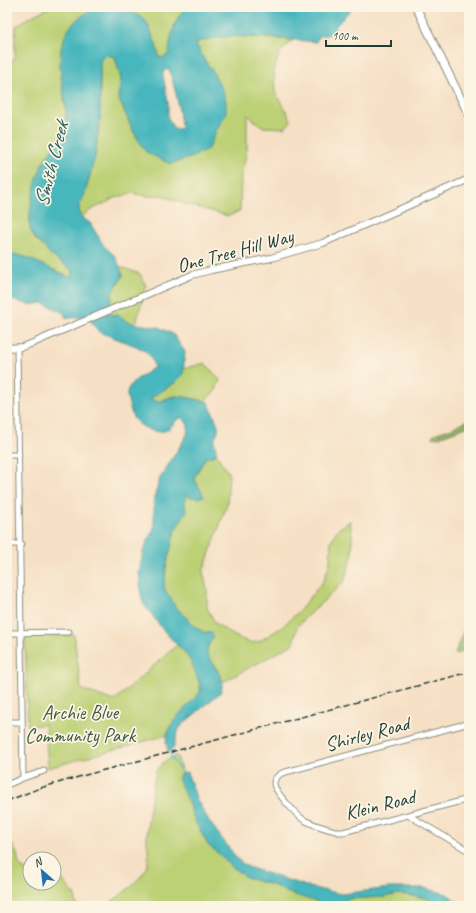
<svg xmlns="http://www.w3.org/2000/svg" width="476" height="913" font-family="Caveat,sans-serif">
	<rect width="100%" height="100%" fill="#fcf5e5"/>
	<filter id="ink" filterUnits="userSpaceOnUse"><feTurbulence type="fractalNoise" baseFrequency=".025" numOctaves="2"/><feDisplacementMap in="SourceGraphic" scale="8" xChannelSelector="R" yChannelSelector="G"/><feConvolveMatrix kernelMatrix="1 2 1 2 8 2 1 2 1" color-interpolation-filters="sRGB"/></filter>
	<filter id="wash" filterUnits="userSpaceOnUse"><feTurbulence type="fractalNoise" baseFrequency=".012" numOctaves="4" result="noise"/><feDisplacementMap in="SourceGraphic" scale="16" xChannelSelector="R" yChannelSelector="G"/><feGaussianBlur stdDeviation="0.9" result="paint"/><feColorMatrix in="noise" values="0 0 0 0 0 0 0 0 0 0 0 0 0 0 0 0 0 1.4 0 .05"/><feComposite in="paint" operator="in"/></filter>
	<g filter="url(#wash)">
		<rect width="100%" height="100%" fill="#f6e0c5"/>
		<!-- green -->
		<path fill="#bcd074" stroke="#6e8654" d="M50,7H186C174,20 170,37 169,54L162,58L159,57C158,49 155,42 152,35C151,31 149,27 147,23C140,10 117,11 104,7L66,34L61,49V77L66,111L64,126L59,139L41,165L34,238L45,248L51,255L72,270L73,275L69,277L28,258L7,252V64L15,58V39L16,26L28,18Z
			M231,36L293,40L280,52L274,69L275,93L286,110L291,121L285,128L263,127L247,115V151L241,176L240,211L228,216L182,203L161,195L147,196L132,193L115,198L89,211L82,217L80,216L79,207L85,193L95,157L100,118V60L107,55L115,57L121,79L118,97L134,133L209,148L215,133L220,125L212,70L205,61L196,44L197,42L215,38Z
			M119,266L140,274L146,286L136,324L126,321L118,314L112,315L107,312L112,300V293L122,278L123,275Z
			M205,363L220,380L216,390L205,401C196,399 186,397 176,396C166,396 160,405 151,399V398L176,382L183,375V369Z
			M216,454L229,474L227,505L203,572L207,589V608L215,623L231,634L250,643L260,641L282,627L301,609L324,580L330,562L331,541L337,530L350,521L352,535V556L344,582L306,617L297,627L293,644L223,682L217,669L207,655L208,646L213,637L195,627L175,606L164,588L166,568L175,530L186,512L185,502L186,495L193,498L194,478L206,457Z
			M74,635L81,689L114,701L178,644C189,656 202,675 200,692C190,707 172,716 167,735L48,768L45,724L28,727L25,640L29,636Z
			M177,756L182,773L179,775L208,845L218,853L232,867L253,880L273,885L287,892L330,906H106C118,897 145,878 148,863C150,853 146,843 147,833C147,825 154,774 157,770C162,762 168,759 177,756Z
			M7,837L17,853L19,865L24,869L30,870V883H54V875L62,879L75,896L77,906H7Z
			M398,894L425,898L444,906H339L345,899L384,897Z"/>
		<!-- forest -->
		<path fill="#95b266" stroke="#5a784d" d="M469,419V426L436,438L432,437L434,434L452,428Z
			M469,615V650L455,654C458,640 466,629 469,615Z"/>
		<!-- water -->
		<path fill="#47b6bd" stroke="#337a78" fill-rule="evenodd" d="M104,7C117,11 140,10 147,23C149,27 151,31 152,35C155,42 158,49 159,57L162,58L169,54C170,37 174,19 186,7H289C295,9 303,11 308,7H353L335,27L333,34L319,36L316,42L276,38L231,36L215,38L197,42L196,44L205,61L212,70L223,91L226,100V114L215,133L209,148L193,157L170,164L146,152L134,133L118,97L121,79L115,57L107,55L100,60V118L95,157L85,193L79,207L80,216L90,223L104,246L116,257L123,275L112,293V300L107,312L112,315L118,314L126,321L136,324L158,327L173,334L185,352L183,375L176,382L151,398V399C159,405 164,399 173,397C181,395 199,400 208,402L218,425V431L214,441L217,453L213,456L206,457L194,478L204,496C197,500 193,497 186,495L185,502L186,512L175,530L166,568L164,588L175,606L195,627L203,632L212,633L213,637C212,640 209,643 208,646C202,662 230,673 220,693L184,723L179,729L173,749L168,752L166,741L169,728L181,712L199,694L201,690L200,685L193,666L186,654L163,630L143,603L141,594L139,572L143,552L154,528V498L160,478L187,435L188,425L183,418H179C176,421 172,426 168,429C158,436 141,428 134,419C132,416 126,396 127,392C129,381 147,374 154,367L151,357L145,351L136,346L99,332L88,317L66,318L64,313L43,303L29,305L7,298V252L28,258L69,277L73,275L72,270C66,265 59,261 52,256C49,254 47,250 44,247C37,241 33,238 30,228C27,216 36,175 43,164C50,151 59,141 64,127C69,110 63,93 61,76C59,62 60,47 66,34C73,19 88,10 104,7ZM167,69H169L170,72L177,98L181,125L180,129H174L168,118V103L163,75V72Z
			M187,772L197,800L211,824L238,860L248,867L309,887L341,894L389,888H424L447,894L463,906H444L425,898L408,895L398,894L384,897L345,899L339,906L326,905L286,892L273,885L253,880L244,876L232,867L218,853L208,845L196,823L178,778L182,773Z"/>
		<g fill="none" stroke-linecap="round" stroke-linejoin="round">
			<!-- stream -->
			<path stroke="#47b6bd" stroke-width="1.5" d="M170,748L171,757L182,773"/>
		</g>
	</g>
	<g filter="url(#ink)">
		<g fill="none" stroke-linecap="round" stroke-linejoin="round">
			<defs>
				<path id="minor" d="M17,347L23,778
					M7,455H19
					M7,544H21
					M7,633L69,632
					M7,722H22
					M469,723L282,773C278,776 274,778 274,783C273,790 299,818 306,821C316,826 328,829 339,832H343L469,799
					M7,785L23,778L44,771
					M408,815L469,851"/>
				<path id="tertiary" d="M7,348L22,347L33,343L192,275L211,270L271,258L323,243L469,179"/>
				<path id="secondary" d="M416,7L469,115"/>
			</defs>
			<!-- minor casing -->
			<use href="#minor" stroke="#8a8e7c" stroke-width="7"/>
			<!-- tertiary casing -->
			<use href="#tertiary" stroke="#8a8e7c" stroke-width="8"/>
			<!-- secondary casing -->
			<use href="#secondary" stroke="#8a8e7c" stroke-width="9"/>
			<!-- minor -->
			<use href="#minor" stroke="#fff" stroke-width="5"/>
			<!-- tertiary -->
			<use href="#tertiary" stroke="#fff" stroke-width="6"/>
			<!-- secondary -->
			<use href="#secondary" stroke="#fff" stroke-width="7"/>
			<!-- rail -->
			<path stroke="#1f3d34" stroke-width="1.5" stroke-dasharray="6 3" stroke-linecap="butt" d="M7,801L40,788L82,776L469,672"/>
		</g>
	</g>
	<g text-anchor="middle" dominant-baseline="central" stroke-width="3.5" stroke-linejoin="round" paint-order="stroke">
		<!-- street labels -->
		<g font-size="20" fill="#1f3d34" stroke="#fcf5e5">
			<text transform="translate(235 251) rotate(-15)">One Tree Hill Way</text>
			<text transform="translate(367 734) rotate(-15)">Shirley Road</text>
			<text transform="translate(380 805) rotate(-14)">Klein Road</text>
		</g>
		<!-- park labels -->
		<g font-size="20" fill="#3e5a41" stroke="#fcf5e5">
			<text x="80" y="712">Archie Blue<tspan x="80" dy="23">Community Park</tspan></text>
		</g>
		<!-- water labels -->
		<g font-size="21" font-style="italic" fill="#2b615d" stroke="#fcf5e5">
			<text transform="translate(51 164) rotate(-76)">Smith Creek</text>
		</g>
	</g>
	<!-- margin -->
	<rect width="476" height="913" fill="none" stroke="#fcf5e5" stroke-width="24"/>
	<!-- north arrow -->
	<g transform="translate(42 871) rotate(332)"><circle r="19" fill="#fcf5e5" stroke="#a4ab9e"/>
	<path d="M0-3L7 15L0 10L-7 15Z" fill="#1f6fb2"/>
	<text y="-6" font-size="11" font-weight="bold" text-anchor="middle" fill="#1f3d34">N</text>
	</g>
	<!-- scale -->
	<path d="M326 40v6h65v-6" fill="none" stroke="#1f3d34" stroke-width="2"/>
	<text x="332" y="40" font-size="12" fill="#1f3d34" stroke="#fcf5e5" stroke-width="3" paint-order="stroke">100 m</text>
</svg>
